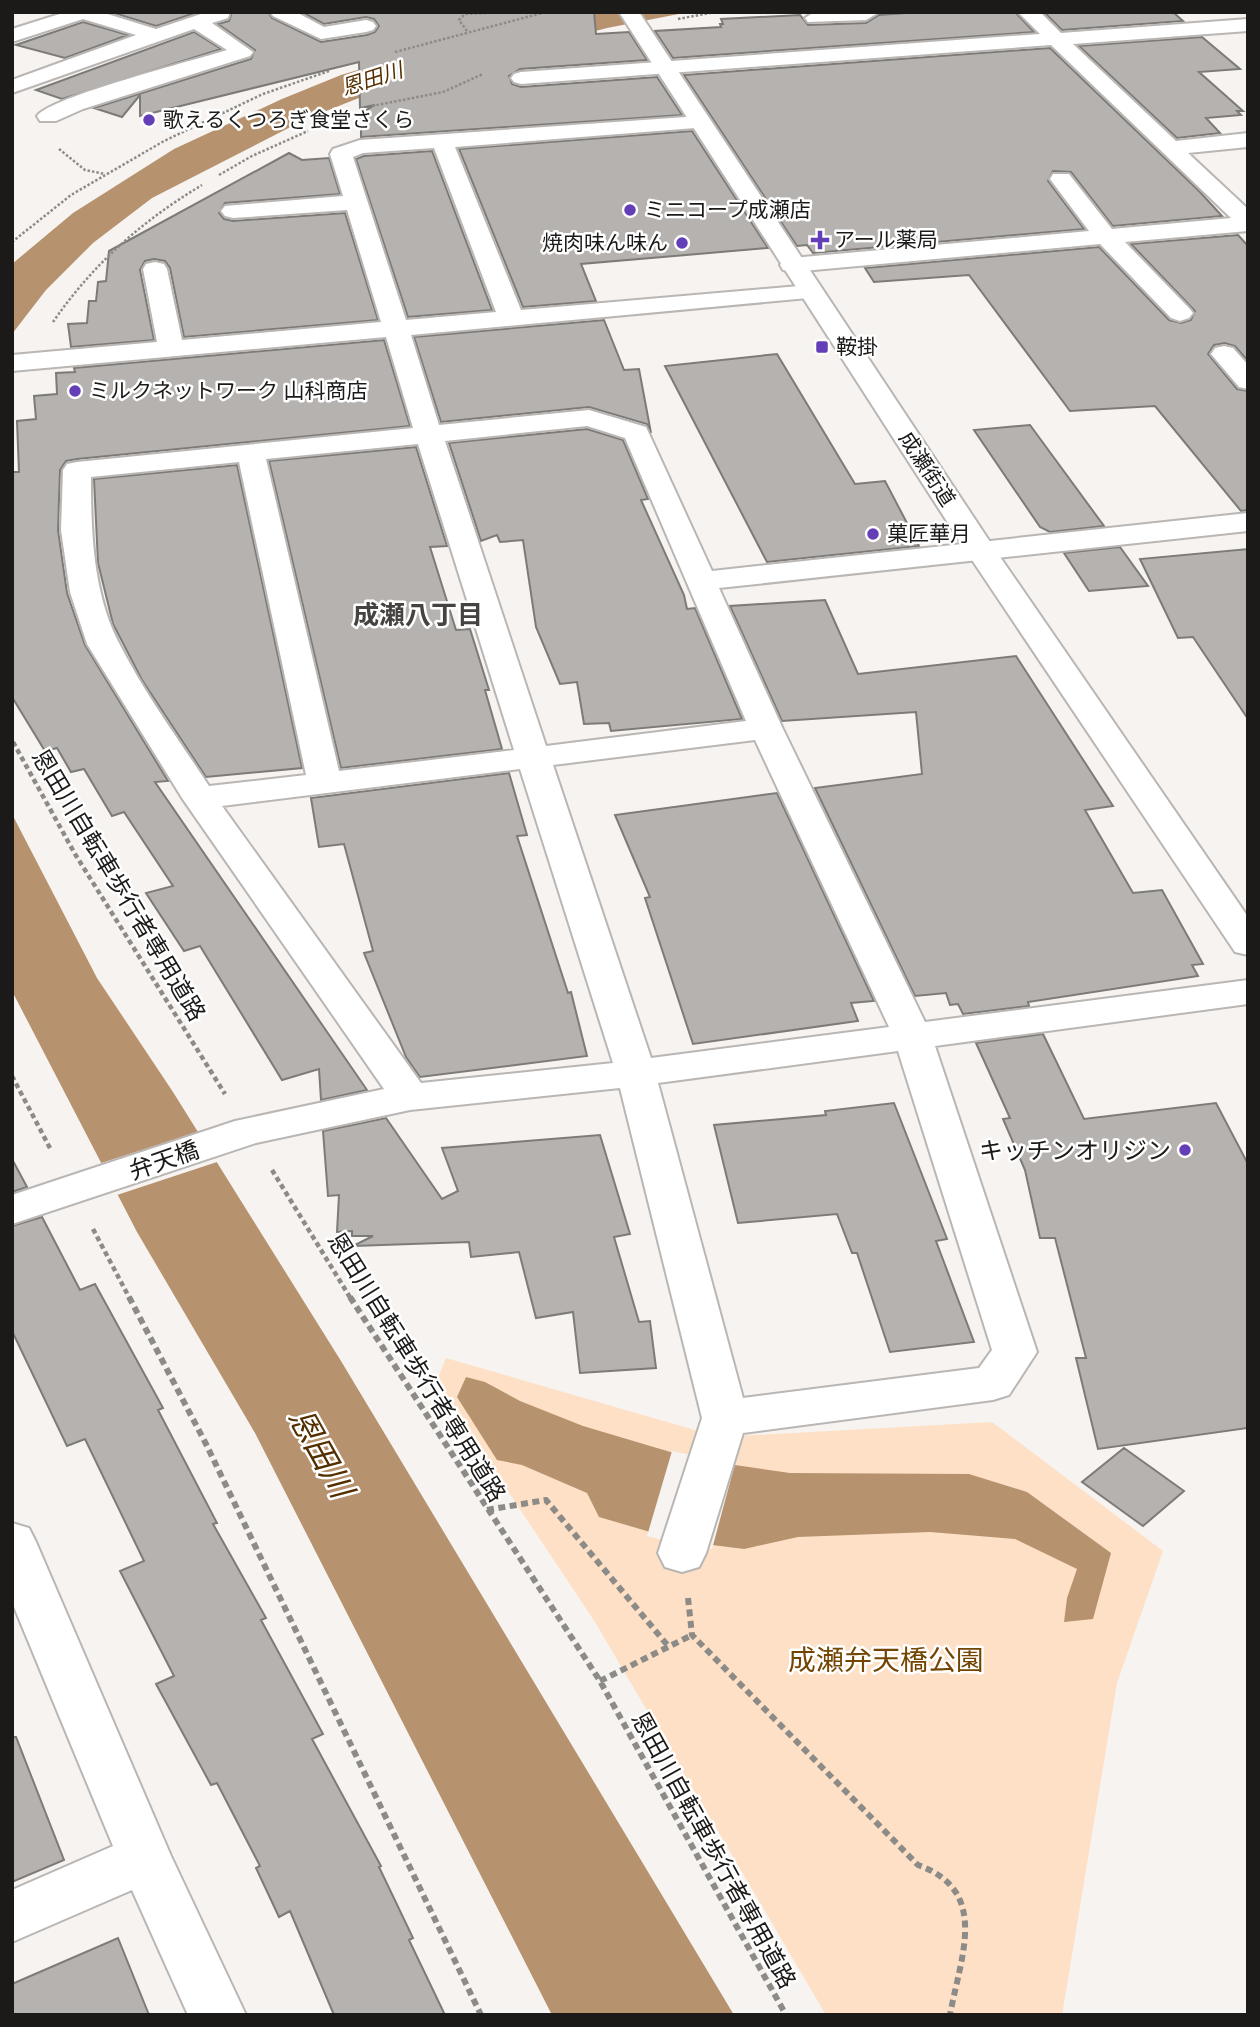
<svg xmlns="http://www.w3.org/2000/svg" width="1260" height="2027" font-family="'DM Sans','Noto Sans JP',sans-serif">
	<rect width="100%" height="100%" fill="#f6f3f0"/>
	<!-- green -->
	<path fill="#fde0c5" d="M446,1358L719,1437L992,1422L1163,1551L1117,1683L1062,2015H826L595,1622L436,1383Z"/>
	<!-- water -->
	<path fill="#b7926e" d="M572,12H689L607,28L492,58L384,88L306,119L152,198L93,243L46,290L12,334V264L73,213L174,149L282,99L341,75L415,53Z
		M12,814L97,978L173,1092L341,1361L734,2015H552L255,1433L137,1232L12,991Z
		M466,1377L485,1382L520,1401L583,1426L694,1459L790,1473L969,1474L1027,1492L1111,1553L1093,1619L1064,1622L1067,1598L1077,1569L1015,1539L930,1532L798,1537L744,1549L681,1541L599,1517L587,1493L522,1465L497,1460L457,1397Z"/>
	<!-- pier -->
	<path fill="#f6f3f0" d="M202,1131L220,1161L114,1196L98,1164Z
		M672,1451L735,1464L712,1549L680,1545L647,1536Z"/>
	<!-- building -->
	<path fill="#b5b2af" stroke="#7d7b78" stroke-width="2" d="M111,12H198L156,26Z
		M232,12H268L272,18L321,42L367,35L375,32L379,26L374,19L366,17L324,24L302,12H594L596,34L629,32L647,60L520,69L509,76L512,84L521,87L657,77L682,115L361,137V113L375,105L360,108L359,62L140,116V95L122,117L94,108L251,59L255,50L218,24L229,21Z
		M920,12H1015L1034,32L673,58L655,31L721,27L720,24H723L721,19L800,15L808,25L866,23L879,15Z
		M1044,12H1173L1183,21L1062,30Z
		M83,22L128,35L65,58L16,45Z
		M194,32L221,49L62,99L36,90Z
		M1202,37L1240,69L1199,72L1243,111H1237L1241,115L1206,118L1220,133L1177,138L1079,46Z
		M1050,48L1199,191L1222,216L1113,226L1071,172L1053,171L1048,181L1084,229L813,253L807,245L797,246L684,75Z
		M692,131L768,248L581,264L596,301L523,307L459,149Z
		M432,151L492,310L408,317L356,159L364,156Z
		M289,153L302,160L329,158L340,194L225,203L219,213L224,219L233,221L345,213L378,320L184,337L170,268L165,261L154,259L145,261L140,270L154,340L71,347L68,324L87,323L89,301H96L98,282L106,281L109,251Z
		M1238,235L1248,246V361L1235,346L1225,343L1214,345L1208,354L1237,389L1248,391V510L1241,511L1155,406L1070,411L969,275L874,282L865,268L1099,247L1169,320L1181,323L1191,320L1195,311L1131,244Z
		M604,320L624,370L639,369L651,433L647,424L589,407L441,422L414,337Z
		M384,340L410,426L77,459L66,461L60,470L58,530L67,593L85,645L168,781L155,782L367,1090L321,1100L319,1069L282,1080L200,946L184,951L146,893L173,886L124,812L112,816L84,769L71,772L57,748L45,751L12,697V472H19L17,421L36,419L34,396L57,394L56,373L75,372L74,368Z
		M777,354L855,484L885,481L919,546L767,562L665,366Z
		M1030,425L1104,526L1050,532L1040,527L974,430Z
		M587,429L623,440L648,499L641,500L684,595L687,609L695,608L742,719L611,731L609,723L584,724L577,682L560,684L536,627L523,540L500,542L497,535L481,541L449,443Z
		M416,447L447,546L430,547L456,630L470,629L489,690H485L502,749L341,768L269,461Z
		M237,465L302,768L206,777L142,680L113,624L98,563L94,479Z
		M1120,547L1148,586L1089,591L1064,553Z
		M1248,549V719L1193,637L1178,638L1140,559Z
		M825,600L858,674L1016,656L1113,806L1085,810L1133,893L1162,890L1203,964L1192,965L1198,976L1028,1002L1029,1006L963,1014L958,1004L950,1005L946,993L915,996L815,788L922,774L916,712L782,721L730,606Z
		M509,773L527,835L517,836L568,993L571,992L587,1056L420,1077L406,1057L364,953L373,951L344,844L319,847L311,798Z
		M777,793L874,1001L851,1003L858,1021L693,1044L645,898L650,897L615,815Z
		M1043,1034L1084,1119L1216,1103L1248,1164V1428L1098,1449L1076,1358H1086L1055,1238H1040L1025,1170L1003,1119L1010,1118L976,1043Z
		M894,1103L947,1239L936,1241L974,1342L890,1352L857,1253H852L837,1214L738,1223L714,1125L826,1115L825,1111Z
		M386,1118L442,1199L458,1191L442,1148L600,1135L630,1234L614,1237L639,1322L650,1321L656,1368L580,1373L573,1312L536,1318L519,1252L471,1257L469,1242L353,1246L373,1236H352V1231L337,1232L339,1195L328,1196L323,1131Z
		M12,1159L27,1187L12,1192Z
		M42,1217L80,1290L95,1284L163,1408L158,1410L217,1523L213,1524L266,1618L261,1620L323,1734L312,1739L381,1866L379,1867L413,1938L409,1940L445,2015H334L290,1911L279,1917L256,1868L260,1866L217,1783L211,1785L156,1684L174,1676L120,1571L144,1561L85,1439L67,1446L12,1331V1226Z
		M1124,1448L1184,1491L1143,1526L1082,1482Z
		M12,1737H16L64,1860L12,1882Z
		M118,1938L149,2015H12V1984Z"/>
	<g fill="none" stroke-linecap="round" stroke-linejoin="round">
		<defs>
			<path id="minor" d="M66,12H101L156,29L207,12H230L228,18L212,23L253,52L250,56L83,109L56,121H40L37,116C50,97 196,60 227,50L194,29L12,93V80L136,35L83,19L12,42V29Z
				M270,12H296L324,27L366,20L373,22L376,26L373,30L366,32L321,39L273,16Z
				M814,12H875L876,14L866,20L808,22L805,18Z
				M1018,12H1040L1061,33L1248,19V31L1073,44L1176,141L1248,133V147L1188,153L1248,209V231L1125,242L1189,308L1193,313L1189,318L1180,321L1171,318L1100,244L792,272L783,270L780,265L783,260L792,258L1089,231L1050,179L1053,174H1069L1112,229L1231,218L1051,45L521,84L514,82L511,78L514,74L521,72L1040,34Z
				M700,116L708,117L711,122L708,127L455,147L521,310L810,285L819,287L822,292L819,297L411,335L439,425L589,410L646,427L712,571L1248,513V531L719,588L783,729L925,1022L1248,980V1004L935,1046L1037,1352L1009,1395L993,1400L743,1433L706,1553L699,1567L682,1572L665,1567L658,1553L702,1418L620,1088L410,1110L256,1143L12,1224V1195L235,1121L384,1089L182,798L87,644L70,592L61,530L63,470L67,464L77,462L413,428L386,337L12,371V355L157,342L143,269L146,264L155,262L164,264L167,269L182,340L381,322L347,210L233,218L225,216L221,211L225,206L343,196L330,154L333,149L360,140ZM434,148L496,312L406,320L353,157L363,153ZM587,426L625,438L746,721L546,746L445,441ZM418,444L514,750L339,771L266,459ZM239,462L306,775L209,786C179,740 145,694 120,645C93,594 91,533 91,477ZM755,740L889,1027L651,1058L553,765ZM520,769L613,1063L421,1083L222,806ZM898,1051L992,1350L979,1368L743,1398L658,1083Z
				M1224,346L1233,348L1248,365V389L1239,387L1211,354L1215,348Z
				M12,1523L29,1528L36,1542L171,1856L246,2015H188L132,1890L12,1942V1890L113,1846L12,1602Z"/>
			<path id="major" d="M619,12H639L996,551L1248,917V955L1235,952L966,551Z"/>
		</defs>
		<!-- minor casing -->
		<use href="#minor" stroke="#b9b6b4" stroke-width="4"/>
		<!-- major casing -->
		<use href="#major" stroke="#b9b6b4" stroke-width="4"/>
		<!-- path-far3 -->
		<path stroke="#8d8b88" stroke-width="2.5" stroke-dasharray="2.5 2" stroke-linecap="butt" d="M678,19L715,12
			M467,31L459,20L465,14L504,12
			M395,52L546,12
			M372,106L443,92L483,74
			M59,149L85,170L105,174
			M219,175L252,156L308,131
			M12,242L71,195L164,141L263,94L329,71
			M53,322C93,264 142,221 202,185"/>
		<!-- path-far2 -->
		<path stroke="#8d8b88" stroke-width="3.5" stroke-dasharray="4.5 2.5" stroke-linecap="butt" d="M12,741L14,744"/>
		<!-- path-far1 -->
		<path stroke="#8d8b88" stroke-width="4.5" stroke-dasharray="5 3.5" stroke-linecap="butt" d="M13,742L75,854L225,1094
			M12,1076L51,1150
			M272,1170L351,1299
			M93,1229L130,1299"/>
		<!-- path -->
		<path stroke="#8d8b88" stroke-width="6" stroke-dasharray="7 4.5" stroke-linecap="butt" d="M129,1297L206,1444L481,2015
			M350,1297L600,1681L786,2015
			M487,1510L546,1500L669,1647
			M688,1598L692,1635L918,1865C991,1891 960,1958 950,2015
			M600,1681L692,1635"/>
		<!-- minor -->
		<use href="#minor" fill="#fff" fill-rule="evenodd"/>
		<!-- major -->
		<use href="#major" fill="#fff" fill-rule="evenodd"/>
	</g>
	<!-- markers -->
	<g fill="#643eb6" stroke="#fff" stroke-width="2.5">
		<circle cx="149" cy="120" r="7"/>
		<circle cx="630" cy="210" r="7"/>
		<path d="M816.5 229.5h7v7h7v7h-7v7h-7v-7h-7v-7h7z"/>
		<circle cx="682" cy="243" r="7"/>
		<rect x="815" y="340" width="14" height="14" rx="3.5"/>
		<circle cx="75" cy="391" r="7"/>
		<circle cx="873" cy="534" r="7"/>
		<circle cx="1185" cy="1150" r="7"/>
	</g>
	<g text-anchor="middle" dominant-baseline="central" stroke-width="5" stroke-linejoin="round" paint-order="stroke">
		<!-- far-water labels -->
		<g font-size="21" font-style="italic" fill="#532f00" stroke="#fff">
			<text transform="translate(372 79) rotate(-18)">恩田川</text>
		</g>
		<!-- far-poi labels -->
		<g font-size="21" fill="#1b1a19" stroke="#fff" text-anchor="start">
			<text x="163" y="120">歌えるくつろぎ食堂さくら</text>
			<text x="644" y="210">ミニコープ成瀬店</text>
			<text x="834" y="240">アール薬局</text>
			<text x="668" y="243" text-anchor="end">焼肉味ん味ん</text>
			<text x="836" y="347">鞍掛</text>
			<text x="89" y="391">ミルクネットワーク 山科商店</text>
			<text x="887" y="534">菓匠華月</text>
		</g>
		<!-- far-street labels -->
		<g font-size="21" fill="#1b1a19" stroke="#fff">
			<text transform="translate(927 469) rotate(57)">成瀬街道</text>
		</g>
		<!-- street labels -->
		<g font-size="24" fill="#1b1a19" stroke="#fff">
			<text transform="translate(119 885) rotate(59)">恩田川自転車歩行者専用道路</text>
			<text transform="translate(164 1160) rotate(-19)">弁天橋</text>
			<text transform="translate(417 1367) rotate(58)">恩田川自転車歩行者専用道路</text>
			<text transform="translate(714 1850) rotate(61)">恩田川自転車歩行者専用道路</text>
		</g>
		<!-- poi labels -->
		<g font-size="24" fill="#1b1a19" stroke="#fff" text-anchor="end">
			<text x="1171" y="1150">キッチンオリジン</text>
		</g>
		<!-- neighbourhood labels -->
		<g font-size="26" font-weight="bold" fill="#454340" stroke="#fff">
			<text x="418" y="615">成瀬八丁目</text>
		</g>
		<!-- near-park labels -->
		<g font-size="28" fill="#744401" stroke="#fff">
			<text x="886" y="1660">成瀬弁天橋公園</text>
		</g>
		<!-- near-water labels -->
		<g font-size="32" font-style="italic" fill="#532f00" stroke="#fff">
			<text transform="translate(321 1453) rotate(61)">恩田川</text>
		</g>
	</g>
	<!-- border -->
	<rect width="1260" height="2027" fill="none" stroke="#1b1a19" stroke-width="28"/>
</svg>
